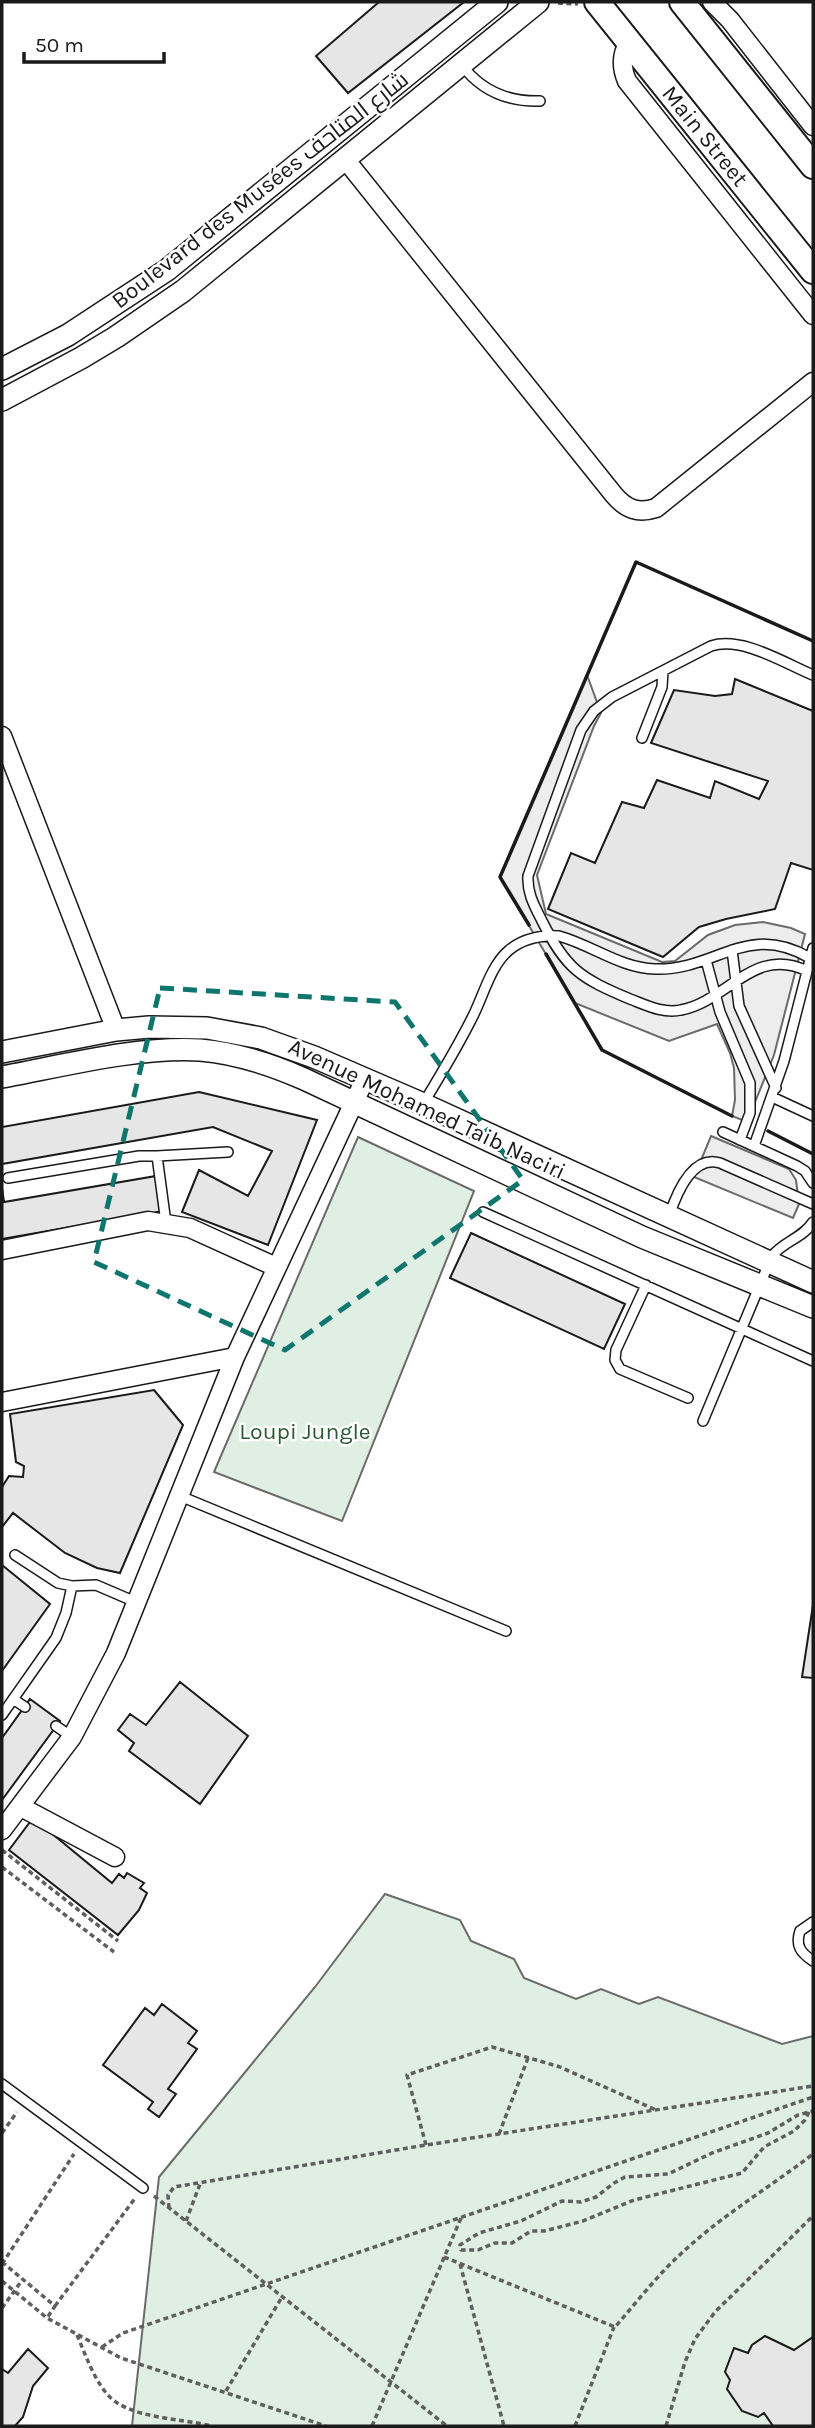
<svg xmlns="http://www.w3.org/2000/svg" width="815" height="2428" font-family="Karla,Cairo,sans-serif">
	<rect width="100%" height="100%" fill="#fff"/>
	<!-- green -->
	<path fill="#e0efe3" stroke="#6a6a6a" stroke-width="2" d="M358,1137L474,1191L342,1521L214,1472Z
		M385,1894L460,1920L471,1941L514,1959L524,1978L576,1999L601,1989L639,2004L658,1997L782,2044L813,2036V2426H132L159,2177L315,1987Z"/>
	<!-- parking -->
	<path fill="#ededed" stroke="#6a6a6a" stroke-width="2" d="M587,675L601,713L594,726L537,875L546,914L662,962L675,961L708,935L735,925L763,922L791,928L805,934L774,1055L747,1122L732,1116L735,1100L734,1068L730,1053L717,1024L669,1041L575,1003L500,877Z
		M711,1136L789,1169L796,1180L799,1204L793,1218L694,1177Z"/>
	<!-- building -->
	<path fill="#e6e6e6" stroke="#1a1a1a" stroke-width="2" d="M379,2H464L348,93L316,56Z
		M735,679L813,711V870L791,863L775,909L726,919L699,927L663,957L548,909L571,853L595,863L622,802L644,808L657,780L710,798L715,781L759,799L768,781L651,743L674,690L715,696L732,694Z
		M199,1092L317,1120L268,1245L182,1212L199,1170L248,1196L272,1151L213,1127L2,1164V1127Z
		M156,1176L163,1211L2,1239V1188L4,1202Z
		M471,1233L625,1304L604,1349L450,1278Z
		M154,1390L183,1425L120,1573L97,1568L65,1553L13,1513L2,1527V1487L9,1476L23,1477L24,1466L16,1462L10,1414Z
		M2,1565L50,1604L2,1671Z
		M813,1605V1678L802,1677Z
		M180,1682L248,1736L200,1804L129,1751L134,1743L118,1730L130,1714L146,1725Z
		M30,1699L60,1721L2,1800V1738Z
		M33,1818L112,1883L119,1874L124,1878L127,1873L144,1883L140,1888L147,1893L139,1910L118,1935L9,1850Z
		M162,2004L197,2031L188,2043L197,2049L168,2089L176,2094L159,2117L148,2109L153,2102L103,2065L145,2008L154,2015Z
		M765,2336L794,2350L813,2337V2426H773L764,2413L758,2417L742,2411L727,2389L730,2380L725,2372L734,2348L748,2353L752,2345Z
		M28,2349L48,2368L33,2386L23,2417L15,2426H2V2369L8,2373Z"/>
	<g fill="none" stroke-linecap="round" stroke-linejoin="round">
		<defs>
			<path id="service" d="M461,64C481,91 507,102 540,101
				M642,738L662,687L663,671
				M732,950L739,1006L776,1088
				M706,960L720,1012L750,1083V1113L740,1140
				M807,971C754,945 728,1001 681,1010C663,1014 646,1005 630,999C580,978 566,969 542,921C534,905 527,893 528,876L581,730L594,711L612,697L711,646C742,636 784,663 813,675
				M772,1097L813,1116
				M423,1104C440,1076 457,1048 472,1018C483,997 490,967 508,951C522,939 541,935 559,936C592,945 620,968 655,969C716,971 746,921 810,958
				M723,1132L797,1166L805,1171L813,1183
				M754,1146L784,1061L813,948
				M157,1156L228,1152
				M8,1178L139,1156H157L166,1223
				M483,1212L813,1361
				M669,1216C676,1195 692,1154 720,1163L813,1204
				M646,1285L616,1350L615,1360L620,1369L688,1398
				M703,1421L772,1256C784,1241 803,1238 813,1222
				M180,1496L506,1631
				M15,1555L58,1583L72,1586L96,1585L138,1603
				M13,1699L25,1707
				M2,1715L56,1638L66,1613L72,1586
				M56,1726L72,1737
				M813,1922L800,1931C795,1946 801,1953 813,1961
				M2,2084L143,2188"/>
			<path id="minor" d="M712,2L730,20L813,126
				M629,42C621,55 621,67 627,81L813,315
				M345,159L614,495C626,509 638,514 656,508L813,382
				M2,736L116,1030
				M2,1250L148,1221L190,1228L276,1267
				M2,1402L235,1357
				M21,1807L115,1857
				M2,1830L72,1737L116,1653L235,1357L365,1079"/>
			<path id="tertiary" d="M2,369L68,335L167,270L497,2
				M2,400L81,358L116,337L183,291L538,2
				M2,1052L116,1030L149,1027L207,1028L261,1038L314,1057L423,1104L813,1282
				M2,1077C62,1066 140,1046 200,1050C237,1053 270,1064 304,1079L642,1237L813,1307"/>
			<path id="secondary" d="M597,2L813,271
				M682,2L813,166"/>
		</defs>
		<!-- service casing -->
		<use href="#service" stroke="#1a1a1a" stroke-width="12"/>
		<!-- minor casing -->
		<use href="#minor" stroke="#1a1a1a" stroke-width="21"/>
		<!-- tertiary casing -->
		<use href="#tertiary" stroke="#1a1a1a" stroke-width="24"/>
		<!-- secondary casing -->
		<use href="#secondary" stroke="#1a1a1a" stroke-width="28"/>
		<!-- path -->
		<path stroke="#5f5f5f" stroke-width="3.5" stroke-dasharray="5 3.5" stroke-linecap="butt" d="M558,3L578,4
			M2,1850L118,1941
			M2,1867L114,1952
			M809,2112L805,2120L794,2131L764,2147L742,2173L634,2200L583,2221L544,2231H531L512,2243H495L478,2250H461L460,2245L479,2233L521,2221L562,2201L581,2202L596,2197L614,2183L625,2177L668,2174L712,2153L768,2133L798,2115L813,2111
			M2,2133L17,2112
			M499,2134L528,2058
			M426,2145L407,2075L492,2047L560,2067L656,2110
			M154,2196L447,2426
			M169,2208L168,2195L174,2187L426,2145L813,2086
			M186,2221L200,2184
			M444,2257L615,2327C637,2302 659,2273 684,2251C724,2214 770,2187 813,2154
			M2,2262L55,2306L47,2318
			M2,2264L74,2154
			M460,2264L504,2426
			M2,2281L47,2318L121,2358L326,2426
			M55,2306L136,2197
			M2,2308L23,2279
			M77,2335C86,2356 93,2377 107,2394C128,2419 181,2418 211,2426
			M102,2347L123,2333L813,2097
			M226,2391L282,2297
			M372,2426L461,2218
			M575,2426L614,2327
			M666,2426L685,2362L695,2339L715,2312L813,2216"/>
		<!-- service -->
		<use href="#service" stroke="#fff" stroke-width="9"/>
		<!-- minor -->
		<use href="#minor" stroke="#fff" stroke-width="18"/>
		<!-- tertiary -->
		<use href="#tertiary" stroke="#fff" stroke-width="21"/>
		<!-- secondary -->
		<use href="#secondary" stroke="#fff" stroke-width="24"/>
		<!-- wall -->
		<path stroke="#1a1a1a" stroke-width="3.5" d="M529,925L500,877L636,562L813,641
			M546,954L602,1050L732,1116
			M768,1131L813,1154"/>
	</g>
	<!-- marked area -->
	<path fill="none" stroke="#0f766e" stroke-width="5" stroke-dasharray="14 9" stroke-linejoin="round" d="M160,988L395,1002L523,1180L285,1350L94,1262Z"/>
	<g text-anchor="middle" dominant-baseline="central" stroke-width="5" stroke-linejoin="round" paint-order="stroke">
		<!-- street labels -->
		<g font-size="23" fill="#1a1a1a" stroke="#fff">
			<text transform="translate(705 136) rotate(51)">Main Street</text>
			<text transform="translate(260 190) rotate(-38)">Boulevard des Musées شارع المتاحف</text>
			<text transform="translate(427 1109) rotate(25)">Avenue Mohamed Taib Naciri</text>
		</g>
		<!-- park labels -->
		<g font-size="23" fill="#2b5a34" stroke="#fff">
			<text x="305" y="1431">Loupi Jungle</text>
		</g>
	</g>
	<!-- border -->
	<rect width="815" height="2428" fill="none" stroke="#1a1a1a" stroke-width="7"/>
	<!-- scale -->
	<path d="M24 52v10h140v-10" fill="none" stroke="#1a1a1a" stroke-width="3.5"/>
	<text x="35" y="52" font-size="21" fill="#1a1a1a" stroke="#ffffff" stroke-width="5" paint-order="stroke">50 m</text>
</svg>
